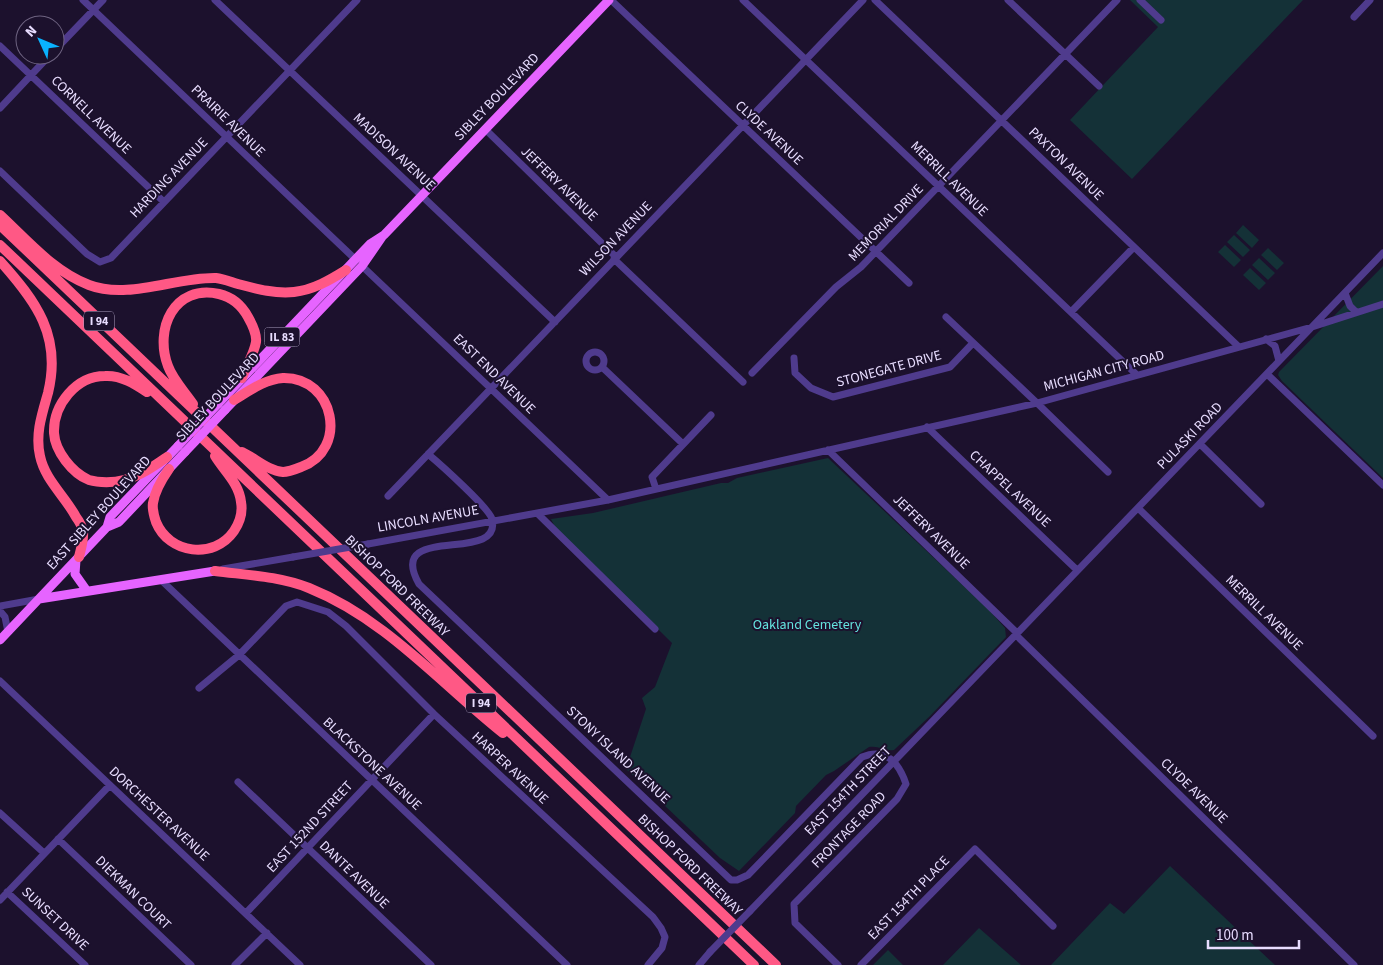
<svg xmlns="http://www.w3.org/2000/svg" width="1383" height="965" font-family="'Source Sans 3',sans-serif">
	<rect width="100%" height="100%" fill="#1c112d"/>
	<!-- green -->
	<path fill="#143137" d="M1130,0H1303L1132,179L1070,120L1158,27Z
		M1243,225L1259,240L1252,248L1236,233Z
		M1234,235L1250,250L1243,257L1227,242Z
		M1225,245L1241,260L1234,267L1218,252Z
		M1268,248L1284,263L1277,270L1261,255Z
		M1259,258L1275,273L1268,280L1252,265Z
		M1383,266V478L1282,381L1278,375L1279,372Z
		M1250,268L1266,283L1259,290L1243,275Z
		M828,458L988,609L1005,628L1006,637L930,716L894,750C885,752 879,745 869,747L834,771L826,775L796,806L795,813L739,871L720,858L626,769L646,709L642,698L655,687L672,643L555,527L551,519L593,513L721,483H728L737,478Z
		M1170,866L1275,965H1051L1110,903L1124,914Z
		M979,928L1021,965H943Z
		M888,950L903,965H873Z"/>
	<g fill="none" stroke-linecap="round" stroke-linejoin="round">
		<!-- minor -->
		<path stroke="#4f3b8d" stroke-width="7" d="M83,0L356,260
			M215,0L555,322
			M611,0L909,283
			M743,0L1137,375
			M875,0L1239,347
			M1008,0L1099,86
			M1140,0L1161,20
			M1354,17L1370,0
			M0,46L164,202
			M55,50L103,0
			M0,108L50,55
			M485,129L616,257
			M0,171L87,254L100,262L111,258L357,0
			M614,259L743,382
			M362,266L608,500
			M1345,293L1350,306L1356,312
			M1071,312L1134,247
			M946,317L1037,403L1108,472
			M1266,339L1275,346L1279,361
			M586 361a9 9 0 1 1 18 0a9 9 0 1 1-18 0Z
			M794,358L795,373L811,388L833,397L950,367L973,343
			M602,367L683,444
			M752,373L836,287L861,267L1117,0
			M1267,374L1383,485
			M927,427L1077,570
			M1200,444L1261,504
			M828,450L1017,633
			M428,454C440,464 489,508 492,519C503,565 384,522 419,584L731,880H737L748,875L862,757C886,747 899,763 906,784L897,799L794,904L795,923L838,965
			M656,489L652,477L711,415
			M388,496L863,0
			M1138,508L1373,736
			M538,514L655,629
			M368,544L608,500L1037,403L1312,327L1383,304
			M223,569L293,557
			M161,580L567,965
			M0,606L39,599
			M0,611L5,617L8,632
			M1016,635L1354,965
			M0,681L300,965
			M199,688L239,655L286,606L297,602L328,612L346,626L434,714L653,917L661,928L665,937L662,948L648,965
			M238,782L431,965
			M0,813L44,853
			M58,839L191,965
			M7,892L85,965
			M0,900L110,785
			M750,911L1383,253
			M246,913L434,714
			M235,965L267,933
			M699,965L710,952
			M861,965L975,849L1053,926"/>
		<!-- major -->
		<path stroke="#e664ff" stroke-width="9" d="M218,404L370,244L384,235L609,0
			M225,410L362,266L382,237
			M107,527L119,522L185,452
			M76,560L75,574L87,591
			M39,599L215,571
			M0,640L107,527L110,517L178,446"/>
		<!-- highway -->
		<path stroke="#ff5885" stroke-width="10" d="M0,215C27,240 54,272 89,285C128,300 175,277 216,278C224,279 231,282 238,284C257,289 275,294 294,292C313,290 330,280 346,270
			M0,225L776,965
			M0,245L754,965
			M0,261C36,301 62,336 48,393C42,414 35,434 40,456C45,480 65,496 76,517C79,521 82,526 83,531C84,540 81,548 79,557
			M147,392C135,384 121,375 105,376C76,376 53,405 54,433C55,451 72,473 89,480C99,483 114,483 124,480C140,476 154,466 167,457
			M234,400C249,391 265,379 283,378C335,377 349,450 301,467C296,469 288,472 283,472C268,471 255,458 242,452
			M193,404C185,392 173,380 168,366C154,329 174,284 219,294C232,297 242,306 248,317C252,324 257,334 256,342C254,354 246,366 242,378
			M169,469C162,479 155,490 153,503C152,509 154,516 156,522C169,554 214,560 234,531C240,522 243,513 241,502C239,483 224,471 215,456
			M215,571C246,575 279,576 309,588C386,619 439,682 503,733"/>
		<!-- minor-bridge -->
		<path stroke="#4f3b8d" stroke-width="7" d="M293,557L368,544
			M710,952L750,911"/>
		<!-- major-bridge -->
		<path stroke="#e664ff" stroke-width="9" d="M178,446L218,404
			M185,452L225,410"/>
	</g>
	<g text-anchor="middle" dominant-baseline="central" stroke-width="4" stroke-linejoin="round" paint-order="stroke">
		<!-- shield labels -->
		<g fill="#1c112d" stroke="#aba0c0" stroke-width="1">
			<rect x="84" y="311.5" width="30" height="19" rx="4"/>
			<rect x="264.5" y="327.5" width="35" height="19" rx="4"/>
			<rect x="466" y="693.5" width="30" height="19" rx="4"/>
		</g>
		<g font-size="12" font-weight="bold" fill="#e8ddff">
			<text x="99" y="321">I 94</text>
			<text x="282" y="337">IL 83</text>
			<text x="481" y="703">I 94</text>
		</g>
		<!-- street labels -->
		<g font-size="14" fill="#e8ddff" stroke="#1c112d">
			<text transform="translate(497 97) rotate(-46)">SIBLEY BOULEVARD</text>
			<text transform="translate(91 115) rotate(44)">CORNELL AVENUE</text>
			<text transform="translate(228 121) rotate(44)">PRAIRIE AVENUE</text>
			<text transform="translate(769 133) rotate(43)">CLYDE AVENUE</text>
			<text transform="translate(394 152) rotate(43)">MADISON AVENUE</text>
			<text transform="translate(1066 164) rotate(44)">PAXTON AVENUE</text>
			<text transform="translate(169 178) rotate(-46)">HARDING AVENUE</text>
			<text transform="translate(949 179) rotate(44)">MERRILL AVENUE</text>
			<text transform="translate(559 184) rotate(44)">JEFFERY AVENUE</text>
			<text transform="translate(886 223) rotate(-46)">MEMORIAL DRIVE</text>
			<text transform="translate(616 239) rotate(-46)">WILSON AVENUE</text>
			<text transform="translate(889 369) rotate(-15)">STONEGATE DRIVE</text>
			<text transform="translate(1104 371) rotate(-15)">MICHIGAN CITY ROAD</text>
			<text transform="translate(494 374) rotate(44)">EAST END AVENUE</text>
			<text transform="translate(218 397) rotate(-47)">SIBLEY BOULEVARD</text>
			<text transform="translate(1190 436) rotate(-46)">PULASKI ROAD</text>
			<text transform="translate(1010 489) rotate(43)">CHAPPEL AVENUE</text>
			<text transform="translate(99 513) rotate(-48)">EAST SIBLEY BOULEVARD</text>
			<text transform="translate(428 519) rotate(-10)">LINCOLN AVENUE</text>
			<text transform="translate(931 532) rotate(44)">JEFFERY AVENUE</text>
			<text transform="translate(397 586) rotate(44)">BISHOP FORD FREEWAY</text>
			<text transform="translate(1264 613) rotate(44)">MERRILL AVENUE</text>
			<text transform="translate(618 755) rotate(43)">STONY ISLAND AVENUE</text>
			<text transform="translate(372 764) rotate(43)">BLACKSTONE AVENUE</text>
			<text transform="translate(510 768) rotate(43)">HARPER AVENUE</text>
			<text transform="translate(848 791) rotate(-46)">EAST 154TH STREET</text>
			<text transform="translate(1194 791) rotate(44)">CLYDE AVENUE</text>
			<text transform="translate(159 814) rotate(43)">DORCHESTER AVENUE</text>
			<text transform="translate(310 827) rotate(-47)">EAST 152ND STREET</text>
			<text transform="translate(849 830) rotate(-46)">FRONTAGE ROAD</text>
			<text transform="translate(690 865) rotate(44)">BISHOP FORD FREEWAY</text>
			<text transform="translate(354 875) rotate(44)">DANTE AVENUE</text>
			<text transform="translate(133 893) rotate(44)">DIEKMAN COURT</text>
			<text transform="translate(909 898) rotate(-46)">EAST 154TH PLACE</text>
			<text transform="translate(55 919) rotate(43)">SUNSET DRIVE</text>
		</g>
		<!-- park labels -->
		<g font-size="14" fill="#64e4df" stroke="#1c112d">
			<text x="807" y="625">Oakland Cemetery</text>
		</g>
	</g>
	<!-- north arrow -->
	<g transform="translate(40 40) rotate(314)"><circle r="24" fill="#1c112d" stroke="#6e6381"/>
	<path d="M0-4L9 19L0 12L-9 19Z" fill="#09b2ff"/>
	<text y="-8" font-size="14" font-weight="bold" text-anchor="middle" fill="#e8ddff">N</text>
	</g>
	<!-- scale -->
	<path d="M1208 940v8h91v-8" fill="none" stroke="#e8ddff" stroke-width="2.5"/>
	<text x="1216" y="940" font-size="15" fill="#e8ddff" stroke="#1c112d" stroke-width="4" paint-order="stroke">100 m</text>
</svg>
